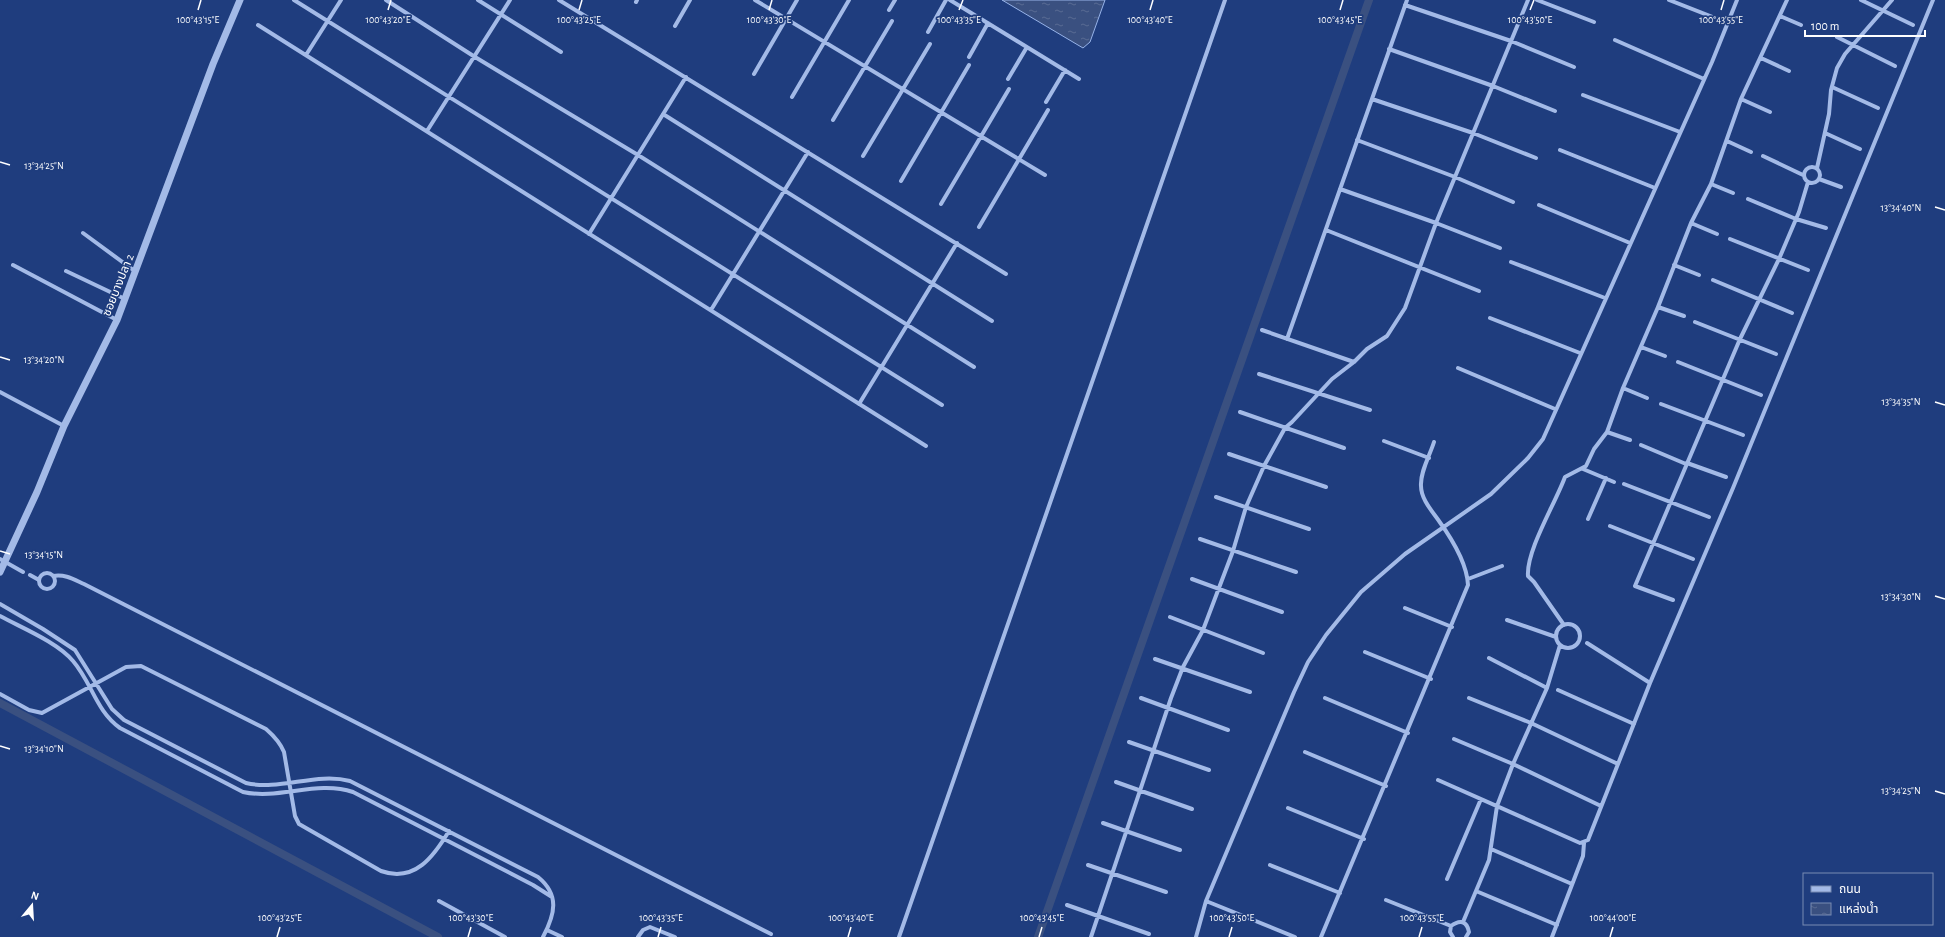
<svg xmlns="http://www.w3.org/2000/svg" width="1945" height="937" font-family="'Alegreya Sans','Noto Sans Thai',sans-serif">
	<defs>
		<pattern id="water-ripples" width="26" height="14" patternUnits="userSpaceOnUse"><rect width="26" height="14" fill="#3a5080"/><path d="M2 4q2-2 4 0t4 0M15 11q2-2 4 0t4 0" fill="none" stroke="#586a93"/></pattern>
	</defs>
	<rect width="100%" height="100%" fill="#1f3d7e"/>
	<!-- water -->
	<path fill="url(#water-ripples)" stroke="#97b3e9" d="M1002,0H1105L1090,42L1083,48Z"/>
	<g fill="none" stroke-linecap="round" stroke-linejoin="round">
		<!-- canal -->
		<path stroke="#3a5080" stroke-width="8" d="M0,703L438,937
			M1038,937L1369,0"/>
		<!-- minor -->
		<path stroke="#a3bae7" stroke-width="4" d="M294,0L942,405
			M386,0L475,57L638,155L974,367
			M478,0L561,52
			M559,0L1006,274
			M755,0L1045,175
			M950,0L1079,79
			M1537,0L1594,22
			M1669,0L1728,23
			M1861,0L1913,25
			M636,2L637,0
			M1405,5L1511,41L1574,67
			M889,10L895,0
			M1780,16L1801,25
			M258,25L926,446
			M675,26L690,0
			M928,32L946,0
			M1837,37L1895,66
			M1615,40L1704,79
			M1389,49L1493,86L1555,111
			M306,55L341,0
			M969,57L988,23
			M1761,58L1789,71
			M754,74L797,0
			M1008,79L1027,47
			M1832,87L1878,108
			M1583,95L1680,132
			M792,97L849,0
			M1372,99L1473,133L1536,158
			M1741,99L1770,112
			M1046,102L1065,70
			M663,114L992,321
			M833,120L892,21
			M427,131L510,0
			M1825,133L1860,149
			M1357,140L1455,177L1513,202
			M1727,141L1751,152
			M1560,150L1655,188
			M863,156L930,44
			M1763,156L1803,175
			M1804 175a8 8 0 1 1 16 0a8 8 0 1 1-16 0Z
			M1817,168L1829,114L1831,90L1837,68L1845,54L1892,0
			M1819,179L1841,187
			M901,181L969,65
			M1711,184L1733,193
			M1340,189L1436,223L1500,248
			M1748,199L1796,219L1826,228
			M941,204L1009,89
			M1539,205L1630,243
			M1691,223L1717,234
			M979,227L1048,110
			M1326,230L1479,291
			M83,233L136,272
			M589,234L686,77
			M1730,239L1808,270
			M1511,262L1605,298
			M13,265L117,320
			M1674,265L1699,275
			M66,271L125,299
			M1713,280L1792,313
			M1658,307L1684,316
			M711,310L808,152
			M1490,318L1580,353
			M1695,322L1776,354
			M1262,330L1354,362
			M1287,339L1407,0
			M1641,347L1665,356
			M1678,362L1761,395
			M1458,368L1555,409
			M1259,374L1370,410
			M1623,388L1647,398
			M0,392L64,426
			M859,404L957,243
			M1661,404L1743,435
			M1240,412L1344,448
			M1607,432L1630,440
			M1384,441L1429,458
			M1641,445L1686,464
			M1229,454L1326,487
			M1687,463L1726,477
			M1583,469L1614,482
			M1624,484L1709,517
			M1216,497L1309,529
			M1588,519L1606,478
			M1610,526L1693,559
			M1200,539L1296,572
			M0,559L23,572
			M39 581a8 8 0 1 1 16 0a8 8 0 1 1-16 0Z
			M30,575L39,580
			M53,576C65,574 73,579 84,584L771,934
			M1192,579L1282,612
			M1468,579L1502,566
			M1673,600L1635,586L1740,339L1779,259L1799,212L1808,182
			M0,604L43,629L75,650L112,709L124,720L246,783C280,791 316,772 350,781L538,877C560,895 555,914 543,937
			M1405,608L1452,627
			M0,616C22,628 57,642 73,661C92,683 96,711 120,728L243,792C279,800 317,780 353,792L533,885L552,897
			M1170,617L1263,653
			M1507,620L1556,637
			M1556 636a12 12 0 1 1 24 0a12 12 0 1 1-24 0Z
			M1564,625L1534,582L1528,576C1526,551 1555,504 1565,477L1586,466L1594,449L1607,432L1623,388L1658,307L1691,223L1711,184L1741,99L1787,0
			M1587,643L1650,683
			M1365,652L1431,679
			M1489,658L1547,688
			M1155,659L1250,692
			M1558,690L1634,724
			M0,694L29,710L42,713L126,667L141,666L266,729C274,736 280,742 284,752L295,816L299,824L381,871C415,883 434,856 449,831
			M1141,698L1228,730
			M1325,698L1408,733
			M1469,698L1531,723L1618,764
			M1454,739L1513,764L1601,806
			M1129,742L1209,770
			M1305,752L1386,786
			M1438,780L1580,843L1588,840L1650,683L1733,488L1933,0
			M1116,782L1192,809
			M1288,808L1364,839
			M1103,823L1180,850
			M1491,849L1572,884
			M1088,865L1166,892
			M1270,865L1340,893
			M1447,879L1481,799
			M1476,891L1557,925
			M1386,900L1451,926
			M439,901L505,937
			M1206,901L1295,937
			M1067,905L1149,934
			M1463,922L1489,860L1497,806L1513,764L1547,688L1560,645
			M547,930L562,937
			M638,937L643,930L650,927L675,937
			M899,937L1225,0
			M1091,937L1171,698L1183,667L1203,630L1233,551L1246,507L1264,466L1285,428L1292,422L1332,379L1354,362L1367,349L1387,336L1405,308L1436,223L1528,0
			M1196,937L1206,901L1294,692L1308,662L1326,635L1361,592L1405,554L1491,494L1528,458L1543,439L1712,62L1737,0
			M1321,937L1468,585C1467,563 1452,539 1439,521C1432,511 1421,499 1421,486C1420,472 1430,455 1434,442
			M1453,937L1450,932L1451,926C1460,919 1467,921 1469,932L1466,937
			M1552,937L1583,856L1584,843"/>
		<!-- tertiary -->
		<path stroke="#a3bae7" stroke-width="7" d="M0,572L37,492L64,426L117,320L213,64L240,0"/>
	</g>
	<!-- ticks -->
	<path fill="none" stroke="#fff" stroke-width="1.5" d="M198,10L201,0M388,10L391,0M579,10L582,0M769,10L772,0M959,10L963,0M1150,10L1153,0M1340,10L1343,0M1530,10L1534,0M1721,10L1724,0M0,162L10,165M1935,207L1945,210M0,357L10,360M1935,402L1945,405M0,551L10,554M1935,596L1945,599M0,746L10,749M1935,791L1945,794M277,937L280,927M468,937L471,927M658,937L661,927M848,937L851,927M1039,937L1042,927M1229,937L1232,927M1419,937L1422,927M1610,937L1613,927"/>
	<g text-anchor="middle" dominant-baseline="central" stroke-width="3.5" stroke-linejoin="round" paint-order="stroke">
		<!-- street labels -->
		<g font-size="12" fill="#fff" stroke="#1f3d7e">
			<text transform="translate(118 285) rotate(-68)">ซอยบางปลา 2</text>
		</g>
	</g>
	<g font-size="10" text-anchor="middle" fill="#fff" stroke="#1f3d7e" stroke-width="3.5" stroke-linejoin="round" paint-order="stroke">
		<text x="198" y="23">100°43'15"E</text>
		<text x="388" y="23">100°43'20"E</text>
		<text x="579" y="23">100°43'25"E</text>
		<text x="769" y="23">100°43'30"E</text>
		<text x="959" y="23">100°43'35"E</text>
		<text x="1150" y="23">100°43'40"E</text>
		<text x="1340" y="23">100°43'45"E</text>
		<text x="1530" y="23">100°43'50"E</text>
		<text x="1721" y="23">100°43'55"E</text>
		<text x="44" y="169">13°34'25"N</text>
		<text x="1901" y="211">13°34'40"N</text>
		<text x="44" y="363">13°34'20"N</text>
		<text x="1901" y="405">13°34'35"N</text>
		<text x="44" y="558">13°34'15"N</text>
		<text x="1901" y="600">13°34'30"N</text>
		<text x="44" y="752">13°34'10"N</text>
		<text x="1901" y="794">13°34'25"N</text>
		<text x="280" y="921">100°43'25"E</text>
		<text x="471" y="921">100°43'30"E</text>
		<text x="661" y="921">100°43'35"E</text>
		<text x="851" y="921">100°43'40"E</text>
		<text x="1042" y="921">100°43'45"E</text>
		<text x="1232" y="921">100°43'50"E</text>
		<text x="1422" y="921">100°43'55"E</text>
		<text x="1613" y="921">100°44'00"E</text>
	</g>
	<!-- legend -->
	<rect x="1803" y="873" width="130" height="52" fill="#1f3d7e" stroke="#798bb2"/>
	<rect x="1811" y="886" width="20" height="6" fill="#a3bae7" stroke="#798bb2"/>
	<text x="1839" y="893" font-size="12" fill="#ffffff">ถนน</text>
	<rect x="1811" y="903" width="20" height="12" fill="url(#water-ripples)" stroke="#798bb2"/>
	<text x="1839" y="913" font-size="12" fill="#ffffff">แหล่งน้ำ</text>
	<!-- north arrow -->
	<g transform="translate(32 905) rotate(18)" stroke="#1f3d7e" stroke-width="3" paint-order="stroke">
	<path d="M0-3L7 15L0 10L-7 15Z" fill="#ffffff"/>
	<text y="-6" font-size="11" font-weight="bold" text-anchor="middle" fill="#ffffff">N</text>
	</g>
	<!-- scale -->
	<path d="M1805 30v6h120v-6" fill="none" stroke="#ffffff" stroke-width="2"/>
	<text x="1811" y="30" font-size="12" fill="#ffffff" stroke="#1f3d7e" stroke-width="3" paint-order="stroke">100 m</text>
</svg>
